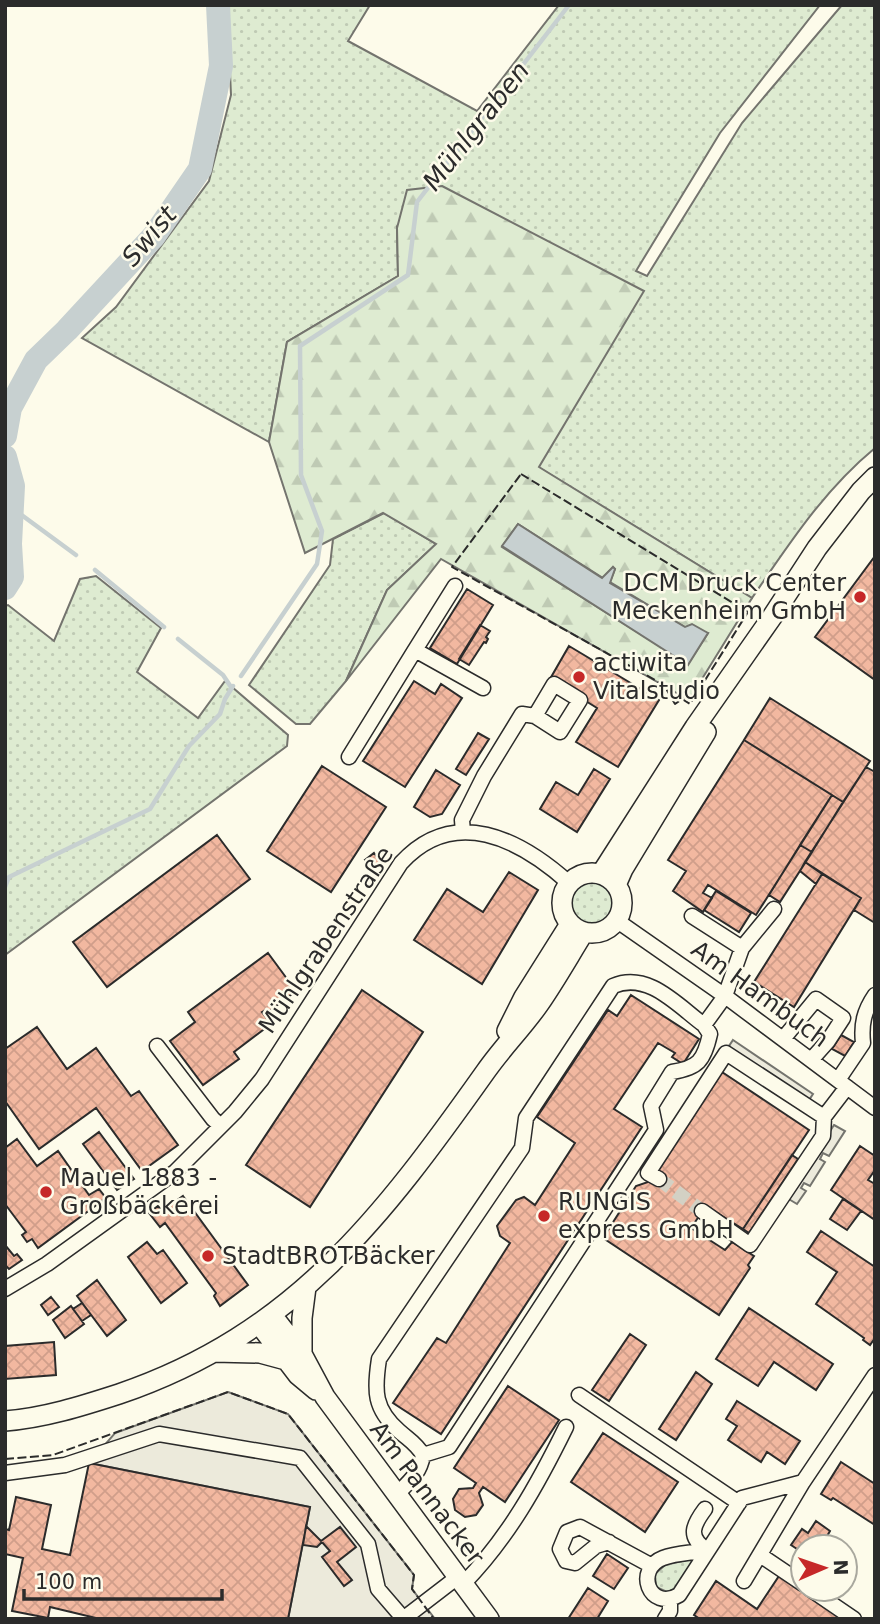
<svg xmlns="http://www.w3.org/2000/svg" width="880" height="1624" font-family="'DejaVu Sans',sans-serif">
	<defs>
		<pattern id="grass-dots" width="8" height="8" patternUnits="userSpaceOnUse" patternTransform="scale(1.75)"><rect width="8" height="8" fill="#deebd1"/><path d="M2 2h.1M6 6h.1" fill="none" stroke="#bfcab4" stroke-width="1.8" stroke-linecap="round"/></pattern>
		<pattern id="forest-firs" width="22" height="20" patternUnits="userSpaceOnUse" patternTransform="scale(1.75)"><rect width="22" height="20" fill="#deebd1"/><path d="M5 1l3.5 6h-7zM16 11l3.5 6h-7z" fill="#bfcab4"/></pattern>
		<pattern id="building-cross-hatch" width="8" height="8" patternUnits="userSpaceOnUse" patternTransform="scale(1.75)"><rect width="8" height="8" fill="#f2b8a0"/><path d="M0 0l8 8M0 8l8-8" fill="none" stroke="#d09e8a"/></pattern>
	</defs>
	<rect width="100%" height="100%" fill="#fdfbea"/>
	<!-- grass -->
	<path fill="url(#grass-dots)" stroke="#74746e" stroke-width="2" d="M227,5H370L348,41L477,111L559,5H820L720,133L636,271L647,276L742,123L842,5H875V448C824,490 789,544 752,598L538,467L397,228L398,276L287,342L269,442L82,338L116,307L209,181L231,95Z
		M384,513L436,544L387,590L346,681L310,724H296L249,685L330,565L333,539Z
		M96,576L161,628L137,672L198,718L225,681L288,735L287,746L5,955V606L8,605L54,641L80,579Z
		M571 903a21 21 0 1 1 42 0a21 21 0 1 1-42 0Z
		M691,1559L693,1562L675,1589L667,1592L656,1587L655,1574L665,1565Z"/>
	<!-- forest -->
	<path fill="url(#forest-firs)" stroke="#74746e" stroke-width="2" fill-rule="evenodd" d="M442,186L644,291L539,467L752,598L689,700L441,559L346,681L387,590L436,544L383,513L305,553L269,442L287,342L398,276L397,228L407,190ZM518,524L603,578L613,567L615,569L610,582L685,627L708,633L688,664L502,547Z"/>
	<!-- parking -->
	<path fill="#eceadb" stroke="#74746e" stroke-width="2" d="M733,1040L813,1094L807,1103L727,1049Z
		M834,1125L845,1131L829,1156L823,1153L820,1159L825,1162L810,1186L804,1183L801,1188L806,1191L797,1204L787,1198Z
		M228,1392L288,1414L414,1575L412,1589L435,1619H288L310,1507L89,1463L115,1433Z"/>
	<!-- water -->
	<path fill="#c7d0d0" stroke="#74746e" stroke-width="2" d="M518,524L602,578L613,567L615,569L610,583L685,627L692,624L708,633L688,665L502,546Z"/>
	<g fill="none" stroke-linecap="round" stroke-linejoin="round">
		<!-- stream -->
		<path stroke="#c7d0d0" stroke-width="4.5" d="M12,508L76,555
			M95,570L164,627
			M178,639L223,675L231,687
			M241,676L317,564L322,531L301,475L300,346L408,275L417,202L569,5
			M5,887L9,877L150,809L189,746L220,714L225,699L233,686"/>
		<!-- river -->
		<path stroke="#c7d0d0" stroke-width="24" d="M5,436L10,408L36,360L67,330L154,236L200,169L221,66L218,5
			M5,457L13,486L10,544L12,577L5,588"/>
	</g>
	<!-- building -->
	<path fill="url(#building-cross-hatch)" stroke="#2b2b2b" stroke-width="2" d="M875,556V680L815,637Z
		M467,589L493,605L457,664L430,648Z
		M480,625L490,631L486,637L488,639L486,643L484,642L469,665L459,659Z
		M569,646L659,700L618,767L576,742L597,708L550,679Z
		M414,681L435,694L441,684L462,698L405,787L363,761Z
		M770,698L870,761L843,802L744,740Z
		M478,733L489,739L466,775L456,769Z
		M744,740L832,795L756,915L708,885L703,893L712,898L703,912L673,891L686,871L668,860Z
		M322,766L386,807L331,892L267,851Z
		M866,767L875,772V923L854,910L861,898L805,862Z
		M594,769L610,779L577,832L540,809L556,782L578,795Z
		M436,770L460,785L442,814L430,817L414,807Z
		M832,795L843,802L812,852L800,845Z
		M217,835L250,879L107,987L73,942Z
		M800,845L812,852L780,902L769,895Z
		M374,853L381,862L372,869L365,860Z
		M805,862L822,874L816,884L800,871Z
		M509,872L538,890L482,984L414,940L447,889L483,912Z
		M822,874L861,898L794,1007L754,982Z
		M716,891L751,913L739,932L704,910Z
		M268,953L296,991L268,1012L266,1010L262,1012L271,1024L234,1052L239,1059L203,1085L170,1041L195,1022L188,1012Z
		M362,990L423,1032L310,1207L246,1165Z
		M631,995L699,1039L683,1064L672,1057L675,1053L658,1043L614,1109L642,1127L441,1434L393,1403L437,1338L446,1343L510,1243L500,1236L497,1226L516,1200L524,1197L535,1205L575,1143L537,1117L608,1010L617,1016Z
		M37,1027L67,1069L96,1048L131,1096L139,1091L178,1145L142,1171L96,1108L39,1149L5,1101V1049Z
		M841,1035L854,1042L845,1056L832,1049Z
		M722,1072L809,1130L743,1229L706,1206L691,1228L725,1250L732,1242L754,1256L748,1265L750,1268L719,1315L603,1238L636,1186L654,1180L656,1173Z
		M99,1132L134,1179L117,1190L83,1144Z
		M17,1139L37,1166L58,1151L89,1195L99,1189L106,1198L38,1248L32,1239L27,1242L22,1235L26,1232L5,1204V1148Z
		M860,1146L875,1156V1170L868,1180L875,1184V1220L831,1190Z
		M792,1155L798,1159L749,1233L743,1229Z
		M183,1196L248,1285L220,1306L214,1296L216,1293L165,1223L160,1227L149,1213L158,1206L162,1211Z
		M843,1199L861,1211L847,1230L830,1219Z
		M821,1231L875,1267V1338L870,1345L863,1340L864,1338L816,1304L837,1272L807,1252Z
		M147,1242L157,1254L163,1250L187,1283L161,1303L128,1257Z
		M5,1245L14,1256L17,1254L22,1260L9,1269L5,1265Z
		M97,1280L126,1320L107,1336L77,1296Z
		M51,1297L59,1307L48,1315L41,1305Z
		M82,1303L91,1315L82,1321L73,1309Z
		M71,1306L84,1324L65,1338L53,1320Z
		M749,1308L833,1364L816,1390L774,1362L758,1386L716,1359Z
		M630,1334L646,1345L609,1401L592,1390Z
		M54,1342L56,1375L5,1379V1346Z
		M696,1372L712,1384L676,1440L659,1429Z
		M508,1386L559,1420L505,1502L483,1487L479,1493L483,1505L476,1515L465,1517L455,1510L453,1499L459,1489L473,1488L476,1483L454,1468Z
		M737,1401L800,1441L785,1464L767,1452L761,1462L728,1440L737,1426L726,1419Z
		M603,1433L678,1482L645,1532L571,1482Z
		M841,1462L875,1484V1525L833,1498L831,1500L821,1494Z
		M89,1463L310,1507L288,1619H100L50,1607L48,1618L12,1611L23,1558L5,1554V1529L9,1530L16,1497L51,1505L42,1549L70,1555Z
		M816,1521L830,1531L823,1543L829,1547H803V1553L791,1545L802,1529L808,1533Z
		M306,1526L321,1541L340,1527L356,1547L337,1562L352,1580L344,1586L322,1557L330,1551L322,1542L317,1547L303,1545Z
		M607,1554L628,1568L614,1589L593,1576Z
		M779,1576L844,1619H700L694,1615L716,1581L757,1609Z
		M588,1588L608,1601L597,1619H568Z"/>
	<g fill="none" stroke-linecap="round" stroke-linejoin="round">
		<!-- minor-tunnel -->
		<path stroke="#d3d1c4" stroke-width="14" stroke-dasharray="14 7" stroke-linecap="butt" d="M659,1179L702,1211"/>
		<defs>
			<path id="minor" d="M415,650L455,586
				M349,757L415,650L483,688
				M463,832L462,820L484,776L522,714L535,716L554,684L580,700L560,732L535,716
				M616,920L725,996L875,1108
				M742,948L774,909
				M783,1039L816,999L843,1018L828,1041L811,1060
				M157,1046L213,1119L221,1126
				M838,1080L863,1043C861,1024 864,1011 875,995
				M659,1179L648,1173L726,1053L824,1117L847,1087
				M702,1211L750,1245L823,1136L824,1117
				M5,1289L47,1264L175,1172L235,1112L262,1079L401,863C454,805 520,839 569,883
				M579,1395L739,1503
				M423,1455L449,1447L656,1130L651,1106L672,1072C698,1068 704,1061 710,1034L704,1025
				M5,1473L65,1465L159,1434L300,1458L368,1544L378,1589L403,1618
				M397,1494C410,1481 420,1473 423,1455C416,1443 409,1440 399,1431C374,1409 374,1391 379,1359L522,1148L526,1118L613,986C648,971 677,1005 704,1025L725,996L742,948L692,916
				M705,1509C693,1525 687,1537 707,1550
				M609,1542L596,1546L575,1563L566,1561L560,1549L567,1532L580,1527L652,1566
				M707,1550C693,1553 676,1553 663,1558C634,1569 649,1612 679,1595L742,1498L803,1482L875,1375
				M760,1555L803,1584
				M744,1581L803,1482
				M464,1583C508,1538 538,1484 566,1427
				M810,1589L854,1619
				M403,1619L459,1576
				M665,1619L670,1611V1600"/>
			<path id="major" d="M562 903a30 30 0 1 1 60 0a30 30 0 1 1-60 0Z
				M601,874L695,727L772,617L817,548L861,491L875,477
				M616,885L623,869L706,732
				M507,1031L524,997L570,924
				M272,1315L302,1354L325,1397L489,1619
				M259,1324L298,1375L316,1390
				M214,1352L260,1353L286,1360
				M302,1354V1318L306,1287
				M5,1421C44,1418 82,1406 119,1394C295,1334 383,1216 486,1071C502,1048 523,1027 539,1004C555,981 569,956 584,932"/>
		</defs>
		<!-- minor casing -->
		<use href="#minor" stroke="#2b2b2b" stroke-width="17"/>
		<!-- major casing -->
		<use href="#major" stroke="#2b2b2b" stroke-width="22"/>
		<!-- minor -->
		<use href="#minor" stroke="#fdfbea" stroke-width="14"/>
		<!-- major -->
		<use href="#major" stroke="#fdfbea" stroke-width="19"/>
		<!-- fence -->
		<path stroke="#2b2b2b" stroke-width="2" stroke-dasharray="9 3.5" stroke-linecap="butt" d="M521,474L748,612L690,704L682,699L675,704L664,685L452,567Z
			M5,1459L53,1455L228,1392L288,1414L414,1575L412,1589L434,1619"/>
	</g>
	<!-- markers -->
	<g fill="#c62828" stroke="#fdfbea" stroke-width="2.5">
		<circle cx="860" cy="597" r="7"/>
		<circle cx="579" cy="677" r="7"/>
		<circle cx="46" cy="1192" r="7"/>
		<circle cx="544" cy="1216" r="7"/>
		<circle cx="208" cy="1256" r="7"/>
	</g>
	<g text-anchor="middle" dominant-baseline="central" stroke-width="5" stroke-linejoin="round" paint-order="stroke">
		<!-- poi labels -->
		<g font-size="24" fill="#2b2b2b" stroke="#fdfbea" text-anchor="start">
			<text x="846" y="583" text-anchor="end">DCM Druck Center<tspan x="846" dy="28">Meckenheim GmbH</tspan></text>
			<text x="593" y="663">actiwita<tspan x="593" dy="28">Vitalstudio</tspan></text>
			<text x="60" y="1178">Mauel 1883 -<tspan x="60" dy="28">Großbäckerei</tspan></text>
			<text x="558" y="1202">RUNGIS<tspan x="558" dy="28">express GmbH</tspan></text>
			<text x="222" y="1256">StadtBROTBäcker</text>
		</g>
		<!-- street labels -->
		<g font-size="24" fill="#2b2b2b" stroke="#fdfbea">
			<text transform="translate(326 940) rotate(-56)">Mühlgrabenstraße</text>
			<text transform="translate(760 994) rotate(36)">Am Hambuch</text>
			<text transform="translate(427 1493) rotate(53)">Am Pannacker</text>
		</g>
		<!-- water labels -->
		<g font-size="26" font-style="italic" fill="#2b2b2b" stroke="#fdfbea">
			<text transform="translate(476 126) rotate(-52)">Mühlgraben</text>
			<text transform="translate(149 236) rotate(-50)">Swist</text>
		</g>
	</g>
	<!-- border -->
	<rect width="880" height="1624" fill="none" stroke="#2b2b2b" stroke-width="14"/>
	<!-- north arrow -->
	<g transform="translate(824 1568) rotate(88)"><circle r="33" fill="#fdfbea" stroke="#a9a89e" stroke-width="2"/>
	<path d="M0-5L12 26L0 18L-12 26Z" fill="#c62828"/>
	<text y="-10" font-size="19" font-weight="bold" text-anchor="middle" fill="#2b2b2b">N</text>
	</g>
	<!-- scale -->
	<path d="M24 1589v10h198v-10" fill="none" stroke="#2b2b2b" stroke-width="3.5"/>
	<text x="35" y="1589" font-size="21" fill="#2b2b2b" stroke="#fdfbea" stroke-width="5" paint-order="stroke">100 m</text>
</svg>
